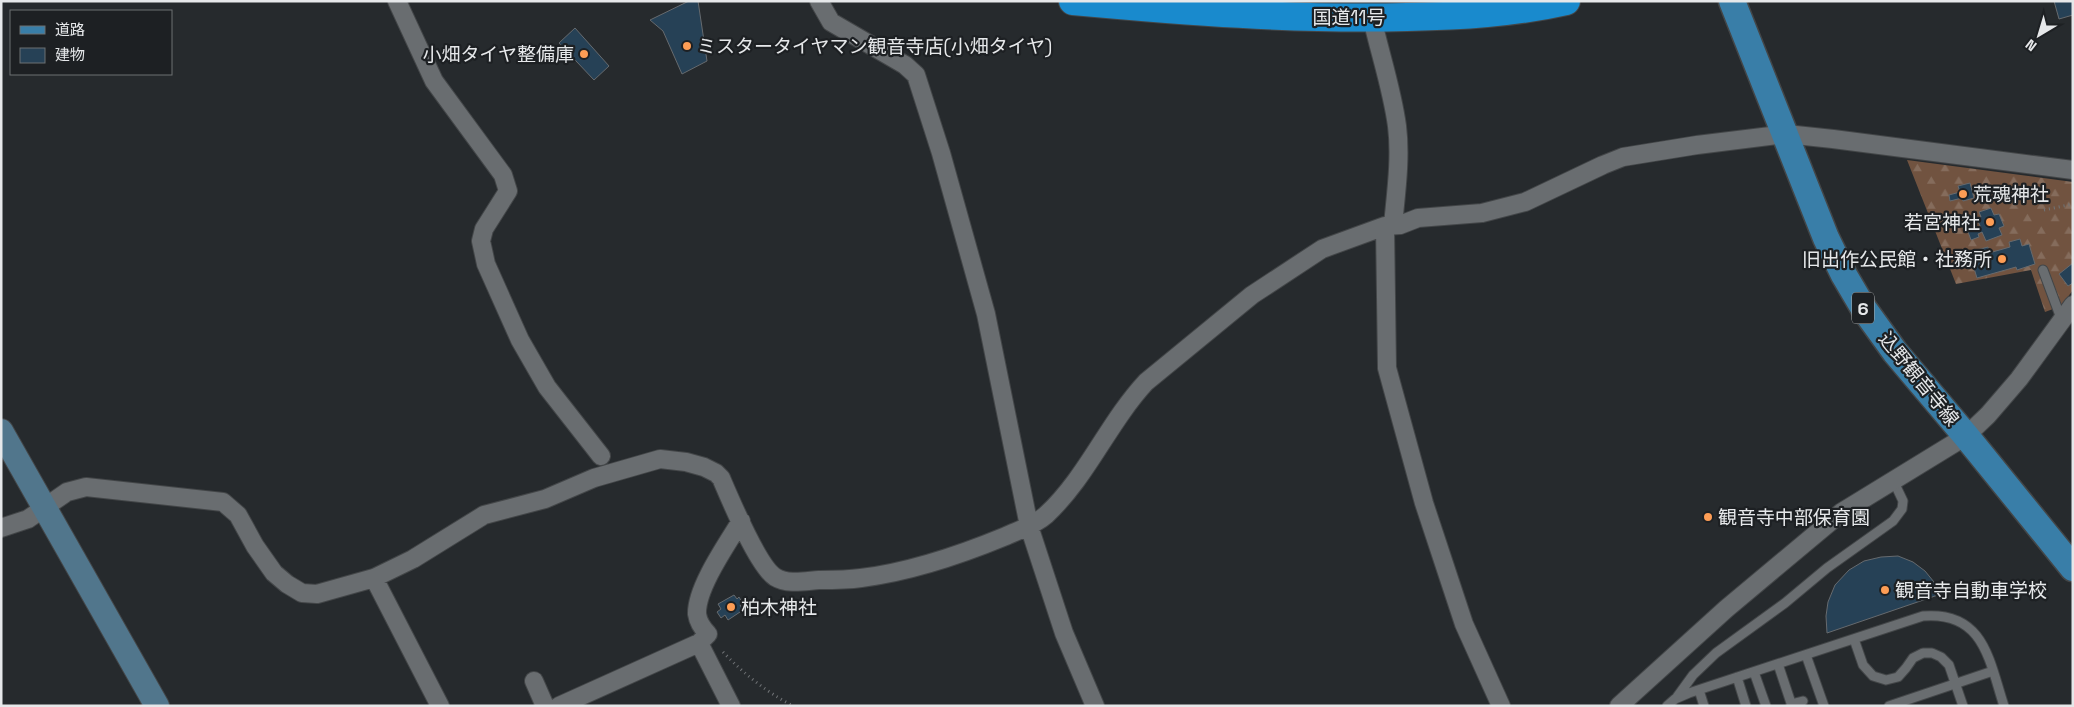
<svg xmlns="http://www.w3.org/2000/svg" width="2074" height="707" font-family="'Space Grotesk','Noto Sans JP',sans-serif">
	<defs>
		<pattern id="forest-firs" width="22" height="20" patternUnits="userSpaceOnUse" patternTransform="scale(1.25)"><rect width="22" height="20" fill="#715340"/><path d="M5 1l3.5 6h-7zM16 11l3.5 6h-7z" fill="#856c5c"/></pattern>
	</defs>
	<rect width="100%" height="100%" fill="#262a2d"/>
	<!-- forest -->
	<path fill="url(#forest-firs)" d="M1907,160L2073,182V290L2061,306L2045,312L2031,270L1956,284Z"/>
	<!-- building -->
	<path fill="#264156" stroke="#666a6e" d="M689,1H698L707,61L682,74L663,31L650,20Z
		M2054,1H2073V15L2059,19Z
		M575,28L609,66L594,80L559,43Z
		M1970,183L1974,198L1963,201L1962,198L1950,201L1949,195L1960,192L1958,186Z
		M1991,208L1994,215L1999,214L2004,226L1999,228L2002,235L1986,241L1982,232L1978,234L1979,237L1971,240L1967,229L1975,226L1976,230L1981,228L1977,219L1981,217L1979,212Z
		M2020,239L2022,246L2029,244L2035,264L2017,270L2016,267L1977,278L1969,252L1988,247L1989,253L2010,247L2009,242Z
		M2073,263V283L2068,286L2059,274Z
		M1898,556L1913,562L1925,571L1934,582L1938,595L1827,633L1826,616L1828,602L1835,585L1849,570L1864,561L1881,557Z
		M734,595L737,599L739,597L743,604L740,605L743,610L728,620L725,615L721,618L717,612L721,609L718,604Z"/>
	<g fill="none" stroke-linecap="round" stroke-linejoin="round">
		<defs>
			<path id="lane" d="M2043,270L2062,321
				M1854,639L1863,665L1873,676L1886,680L1898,677L1906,668L1913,658L1923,653H1932L1941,657L1949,665L1963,706
				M1806,655L1824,706
				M1778,664L1792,706
				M1754,672L1766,706
				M1737,677L1746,706
				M1699,690L1704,706
				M1677,697L1693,675L1716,653L1785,603L1827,568L1893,521L1902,509L1903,501L1893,480
				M1791,704L1803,701
				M1667,706L1675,699L1689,693L1923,616C1984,611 1989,660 2004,706
				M1889,706L1993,671"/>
			<path id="street" d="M397,1L434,81L503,175L508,191L484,229L481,241L486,264L520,340L547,387L601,456
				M819,1L831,22L905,65L916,75L941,153L986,314L1029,526L1064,633L1095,706
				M1372,18C1380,54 1392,89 1397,126C1401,158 1396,193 1393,225
				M1385,226L1387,368L1424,503L1464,624L1501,706
				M1,528L28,519L67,492L86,487L223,502L238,515L255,546L274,573L287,584L302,593L317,594L374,578L413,559L484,515L545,499L594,478L660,459L686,462L704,467L716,473L721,478C730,499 758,566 775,577C788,585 805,581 819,580C833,580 847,580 861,578C910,572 960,555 1006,536C1019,530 1035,525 1046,515C1087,477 1108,423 1146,382L1252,295L1322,249L1385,226L1400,225L1418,218L1482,213L1525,202L1603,165L1623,157L1697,145L1786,134L1833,139L2073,170
				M374,578L440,706
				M699,643L708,634C703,629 698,621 697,614C696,588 727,544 741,521
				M534,681L545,706
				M559,706L699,643L731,706
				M1619,706L1726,609L1842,512L1966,436L1988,415L2019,379L2073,305"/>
			<path id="secondary" d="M1,431L157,706"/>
			<path id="primary" d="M1732,1L1826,238L1844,275L1864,309L1895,352L1966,436L2073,568"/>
			<path id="highway" d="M1073,1C1184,11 1295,20 1407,17C1461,16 1513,13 1566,1"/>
		</defs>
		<!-- lane casing -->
		<use href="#lane" stroke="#434648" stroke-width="11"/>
		<!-- street casing -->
		<use href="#street" stroke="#434648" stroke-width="20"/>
		<!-- secondary casing -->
		<use href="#secondary" stroke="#434648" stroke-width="26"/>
		<!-- primary casing -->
		<use href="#primary" stroke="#434648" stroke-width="29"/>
		<!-- highway casing -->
		<use href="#highway" stroke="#434648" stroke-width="30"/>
		<!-- path -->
		<path stroke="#707376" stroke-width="3" stroke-dasharray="1 4" stroke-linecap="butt" d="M2044,210L2073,204
			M723,652C744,674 765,691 793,706"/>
		<!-- lane -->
		<use href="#lane" stroke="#696d70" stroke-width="9"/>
		<!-- street -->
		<use href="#street" stroke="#696d70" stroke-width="18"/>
		<!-- secondary -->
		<use href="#secondary" stroke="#51768c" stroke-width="24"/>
		<!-- primary -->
		<use href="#primary" stroke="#397ea8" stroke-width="26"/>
		<!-- highway -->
		<use href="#highway" stroke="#198acd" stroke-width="28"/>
	</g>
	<!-- markers -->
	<g fill="#fd9d55" stroke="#1d2023" stroke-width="2">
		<circle cx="687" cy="46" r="5"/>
		<circle cx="584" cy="54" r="5"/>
		<circle cx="1963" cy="194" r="5"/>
		<circle cx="1990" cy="222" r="5"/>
		<circle cx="2002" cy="259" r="5"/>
		<circle cx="1708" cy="517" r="5"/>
		<circle cx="1885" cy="590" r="5"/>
		<circle cx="731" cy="607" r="5"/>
	</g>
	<g text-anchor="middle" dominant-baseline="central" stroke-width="4.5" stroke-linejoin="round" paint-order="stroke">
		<!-- shield labels -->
		<rect fill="#1d2023" stroke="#aaacae" stroke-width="1" x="1852" y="292.5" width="22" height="31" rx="4"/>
		<g font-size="18" font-weight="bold" fill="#e6e8ea">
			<text x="1863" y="308">6</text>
		</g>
		<!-- street labels -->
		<g font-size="19" fill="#e6e8ea" stroke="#1d2023">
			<text x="1349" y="17">国道11号</text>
			<text transform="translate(1919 379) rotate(51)">込野観音寺線</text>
		</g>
		<!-- poi labels -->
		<g font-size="19" fill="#e6e8ea" stroke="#1d2023" text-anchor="start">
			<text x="697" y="46">ミスタータイヤマン観音寺店(小畑タイヤ)</text>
			<text x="574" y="54" text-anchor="end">小畑タイヤ整備庫</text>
			<text x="1973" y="194">荒魂神社</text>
			<text x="1980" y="222" text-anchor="end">若宮神社</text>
			<text x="1992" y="259" text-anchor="end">旧出作公民館・社務所</text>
			<text x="1718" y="517">観音寺中部保育園</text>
			<text x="1895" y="590">観音寺自動車学校</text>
			<text x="741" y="607">柏木神社</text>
		</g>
	</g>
	<!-- border -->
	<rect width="2074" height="707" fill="none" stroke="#e6e8ea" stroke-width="5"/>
	<!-- legend -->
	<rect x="10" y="10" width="162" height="65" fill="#1d2023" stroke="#6d7073"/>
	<rect x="20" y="26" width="25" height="8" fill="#397ea8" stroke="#6d7073"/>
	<text x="55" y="35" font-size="15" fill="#e6e8ea">道路</text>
	<rect x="20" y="48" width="25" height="15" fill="#264156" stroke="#6d7073"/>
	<text x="55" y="60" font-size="15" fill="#e6e8ea">建物</text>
	<!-- north arrow -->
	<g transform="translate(2039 35) rotate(218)" stroke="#1d2023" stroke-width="4" paint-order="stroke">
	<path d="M0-4L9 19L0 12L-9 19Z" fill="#e6e8ea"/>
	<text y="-8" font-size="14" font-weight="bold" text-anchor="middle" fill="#e6e8ea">N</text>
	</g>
</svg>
